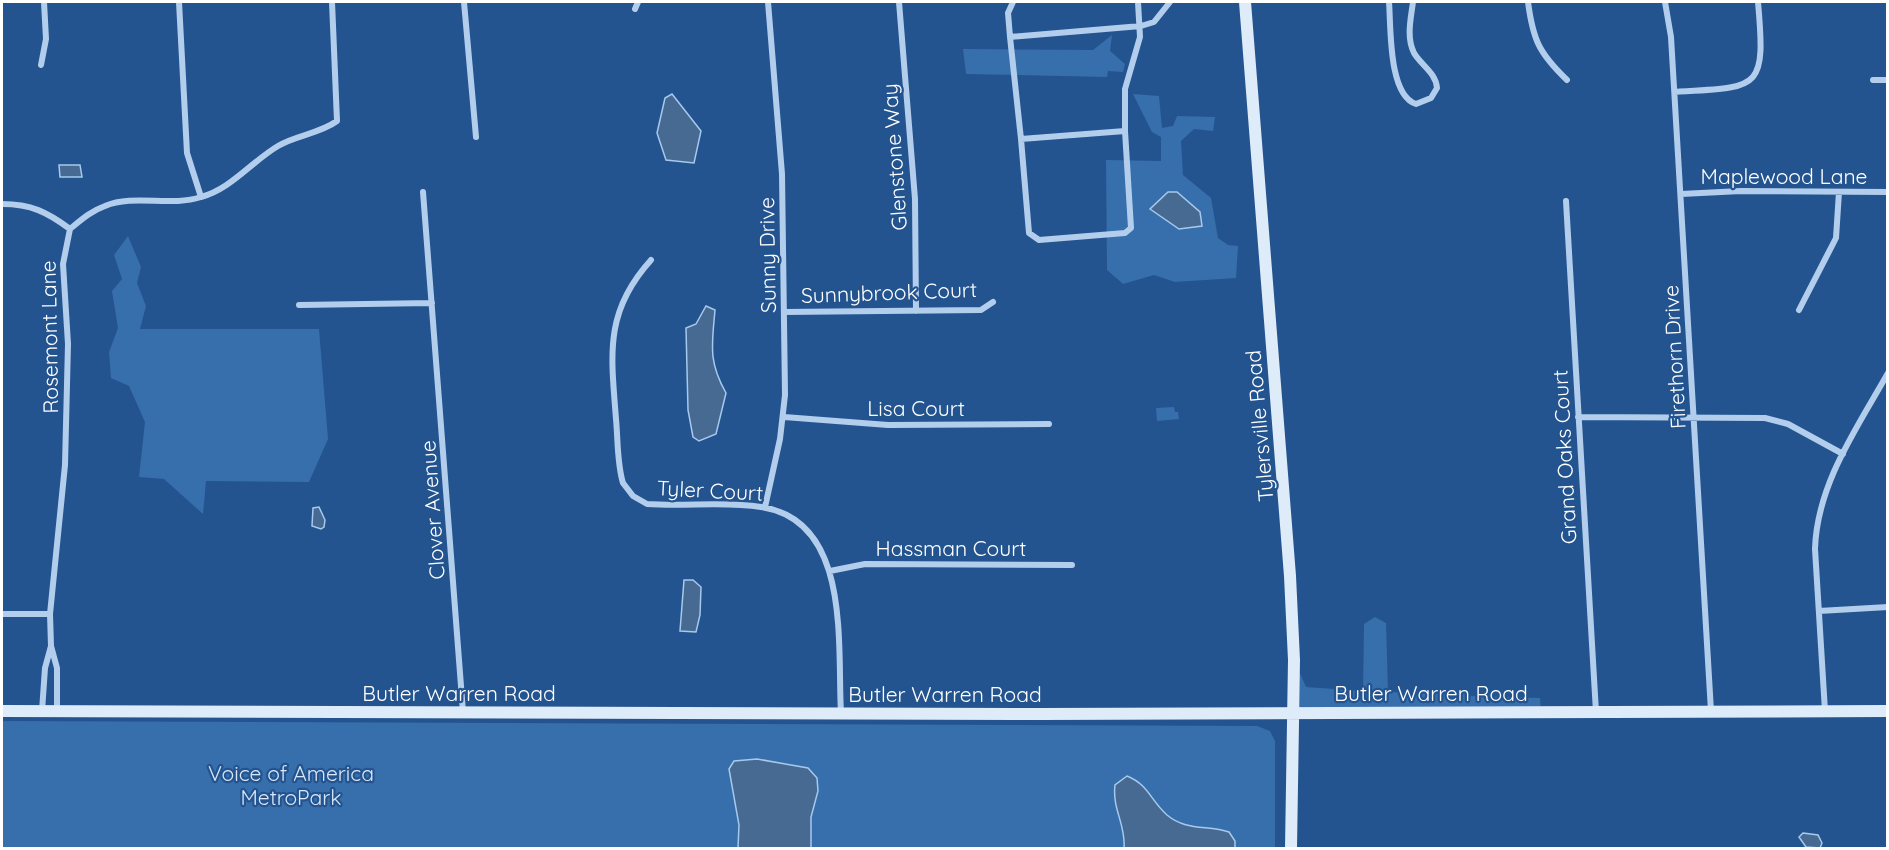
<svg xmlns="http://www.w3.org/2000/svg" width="1889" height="850" font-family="Quicksand,sans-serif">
	<rect width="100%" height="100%" fill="#23548f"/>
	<!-- green -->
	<path fill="#376eac" d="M1112,35L1110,51L1125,64L1123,72L1108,71L1107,77L966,74L963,49L1093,50Z
		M1133,94L1159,96L1162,128L1173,126L1177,116L1215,117L1213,131L1194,129L1181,141L1183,175L1211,198L1218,238L1228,245L1238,246L1236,278L1175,282L1154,275L1123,284L1107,270L1106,160L1161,161V137L1152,132Z
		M128,236L141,267L137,283L146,306L140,329H319L328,439L309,482L206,481L203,514L164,479L139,477L145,422L129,386L111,378L109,352L118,328L112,291L122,279L114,255Z
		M1174,407L1175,412H1178L1179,419L1157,421L1156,408Z
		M1375,617L1386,623L1388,692L1445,694L1458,690L1471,696L1540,698L1541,712H1293L1294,660L1306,687L1363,691L1364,624Z
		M2,721L1257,726L1270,731L1275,741V848H2Z"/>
	<!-- water -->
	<path fill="#476a93" stroke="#a7c9ed" stroke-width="1.5" d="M672,94L701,131L694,163L666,160L657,133L665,98Z
		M59,165H80L82,177H60Z
		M1168,192H1177L1200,212L1202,226L1179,229L1150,209Z
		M706,306L715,310C712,345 708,361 726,393L716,434L699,441L693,437L688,410L686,328L696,324Z
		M319,507L325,520L324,527L321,529L312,526L313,508Z
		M684,580H693L701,587L700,615L696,632L680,631Z
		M757,759L808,768L817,778L818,791L811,817V848H738L739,825L729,769L734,761Z
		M1127,776C1149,785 1150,800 1167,815C1186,831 1207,825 1229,832L1235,841V848H1124C1126,825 1112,809 1115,785Z
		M1803,833L1818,835L1822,843L1820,848L1806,847L1799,837Z"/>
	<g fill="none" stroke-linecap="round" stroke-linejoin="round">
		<!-- street -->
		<path stroke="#b3ceec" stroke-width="6" d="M179,2L187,153L201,197
			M464,2L476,137
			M899,2L915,199L916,311
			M1013,2L1008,13L1010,37L1141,26L1154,22L1170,2
			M1389,2C1391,26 1388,95 1416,104L1431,98L1437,88C1436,73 1421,65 1414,53C1406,37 1411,18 1413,2
			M1528,2C1533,40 1539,53 1567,80
			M1665,2L1671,37L1711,711
			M635,9L638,2
			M1010,37L1021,139L1125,131V89L1140,37L1138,2
			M41,65L46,39L44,2
			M1873,80H1888
			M1675,92C1760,87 1766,91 1758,2
			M1021,139L1029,233L1039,240L1125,233L1131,228L1125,131
			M423,192L463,712
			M1681,194L1741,191L1888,192
			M1566,201L1596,712
			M2,204C31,204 47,212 70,229
			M651,260C604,312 611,354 616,419C618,440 617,464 623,483L633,496L647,504C685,507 723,501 761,507C852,520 837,646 841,713
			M299,305L432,303
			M1799,310L1836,238L1839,192
			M784,312L981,310L993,302
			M784,417L888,425L1049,424
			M1578,417L1765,418L1788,424L1843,454
			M765,507L780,439L785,395L782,174L768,2
			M830,571L865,564L1072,565
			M1819,611L1888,607
			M2,614H50
			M51,646L57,668V711
			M42,711L45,668L51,646L50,614L65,465L68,344L63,264L70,229C81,220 91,211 105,206C134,194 170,207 201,197C231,189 251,162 278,146C296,135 319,134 337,121L332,2
			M1825,711L1815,549C1817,484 1857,428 1888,373"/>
		<!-- secondary -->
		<path stroke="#deebf9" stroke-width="12" d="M1245,2L1290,576L1294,660L1291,848
			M2,711L1039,714L1888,711"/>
	</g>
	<g text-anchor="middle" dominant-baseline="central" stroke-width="4.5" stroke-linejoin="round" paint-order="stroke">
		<!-- street labels -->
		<g font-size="21" fill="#fff" stroke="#23548f">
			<text transform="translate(894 157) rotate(-94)">Glenstone Way</text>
			<text x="1784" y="176">Maplewood Lane</text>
			<text transform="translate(767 255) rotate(-91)">Sunny Drive</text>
			<text transform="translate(889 292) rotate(-2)">Sunnybrook Court</text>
			<text transform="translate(49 337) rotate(-91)">Rosemont Lane</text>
			<text transform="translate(1674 357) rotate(-93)">Firethorn Drive</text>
			<text x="916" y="408">Lisa Court</text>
			<text transform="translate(1259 426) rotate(-95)">Tylersville Road</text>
			<text transform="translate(1564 457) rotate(-93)">Grand Oaks Court</text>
			<text transform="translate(710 490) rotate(3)">Tyler Court</text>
			<text transform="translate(432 510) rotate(-94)">Clover Avenue</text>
			<text x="951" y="548">Hassman Court</text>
			<text x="459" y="693">Butler Warren Road</text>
			<text x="1431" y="693">Butler Warren Road</text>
			<text x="945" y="694">Butler Warren Road</text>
		</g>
		<!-- park labels -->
		<g font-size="21" fill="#d8e7f9" stroke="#23548f">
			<text x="291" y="773">Voice of America<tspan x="291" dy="24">MetroPark</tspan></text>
		</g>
	</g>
	<!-- border -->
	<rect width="1889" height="850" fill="none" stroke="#ffffff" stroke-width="6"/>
</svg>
